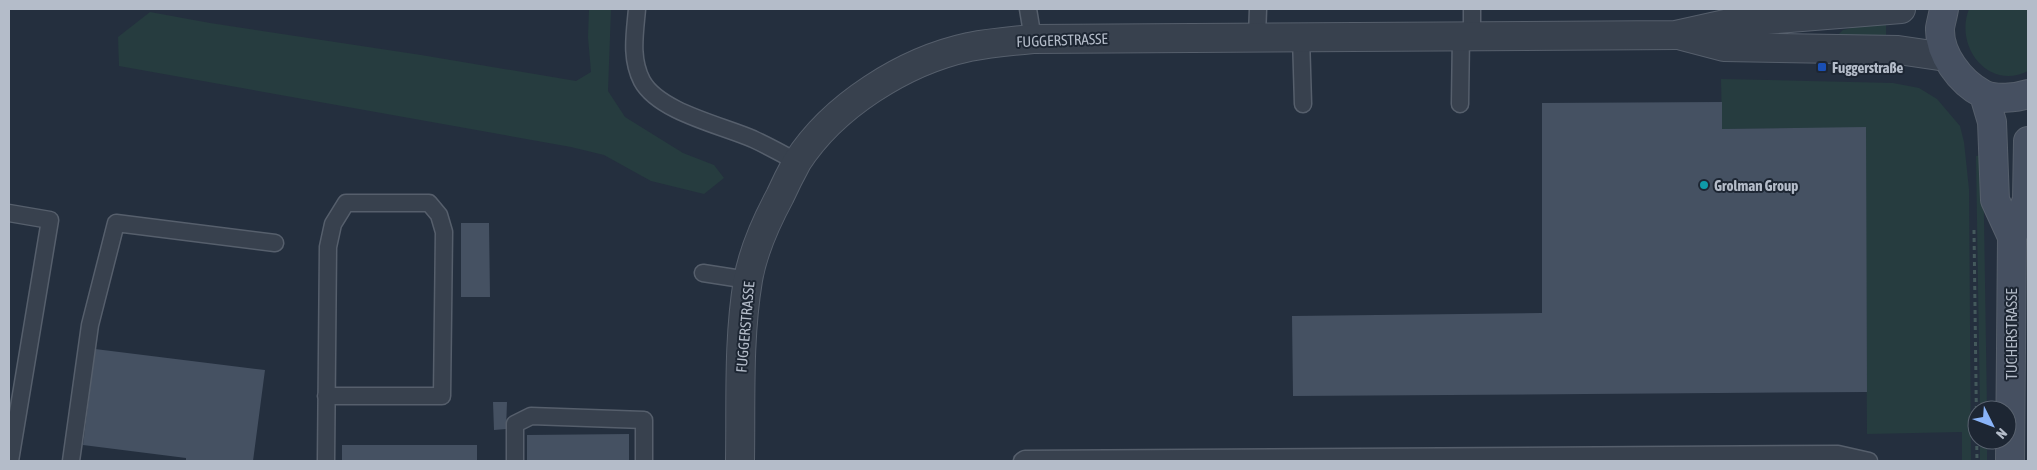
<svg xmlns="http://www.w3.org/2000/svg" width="2037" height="470" font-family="'Asap Condensed',sans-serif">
	<rect width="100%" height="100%" fill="#242f3e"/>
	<!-- green -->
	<path fill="#263c3f" d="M589,9H611L608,91L625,117L683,153L714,165L724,178L704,194L651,181L604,155L571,147L119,66L118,37L150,12L210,23L421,55L576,81L591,72L588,37Z
		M1969,9H2028V71C1989,91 1954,47 1969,9Z
		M1886,20V40L1839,37V34L1843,30Z
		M1721,79L1893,83L1919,88L1937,99L1960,126L1964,142L1969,189L1971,461H1962V432L1867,434L1865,128L1722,129Z
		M1983,155L1987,410H1980L1976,156Z
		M1980,440H1987V461H1980Z"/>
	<!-- building -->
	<path fill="#455162" d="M1722,102V129L1866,127L1867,392L1293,396L1292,316L1542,313V103Z
		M461,223H489L490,297H461Z
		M95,349L265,370L253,461H186V458L83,445Z
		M493,402H507L506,429L494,430Z
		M629,434V461H527V435Z
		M342,445H477V461H342Z"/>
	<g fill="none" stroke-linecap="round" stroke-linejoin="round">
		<defs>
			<path id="lane" d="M637,9C635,33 630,58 642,81C659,112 721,125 753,139C768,146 783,154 797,162
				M1028,9L1033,39
				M1472,35V9
				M1257,37L1258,9
				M1301,37L1303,104
				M1460,104L1461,35
				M9,213L50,220L10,461
				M703,273L748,280
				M71,461L90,325L116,223L275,243
				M326,461L328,247L333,224L346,203H429L439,215L444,232L442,396H326
				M515,461V424L531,416L644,420V461
				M1022,461L1025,459L1838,454L1869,461"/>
			<path id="street" d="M1682,36L1724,47L1898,50L1946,57
				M740,461C741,401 738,340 748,280C753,251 766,222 780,196C785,185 791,173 797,162C833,106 904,61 969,47C990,43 1011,41 1033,39L1676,35L1730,23L1901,9"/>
			<path id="secondary" d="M1944,9C1943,15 1941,22 1940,28C1939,54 1960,82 1983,94C1995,100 2016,98 2028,94
				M1984,95L1992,122L1995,200L2012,237
				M2010,461L2012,237L2027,200L2028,141"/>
		</defs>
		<!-- lane casing -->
		<use href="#lane" stroke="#565f6c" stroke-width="19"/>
		<!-- street casing -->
		<use href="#street" stroke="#565f6c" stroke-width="30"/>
		<!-- secondary casing -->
		<use href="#secondary" stroke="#565f6c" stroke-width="30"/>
		<!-- path -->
		<path stroke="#44595c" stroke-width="3" stroke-dasharray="4 4" stroke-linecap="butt" d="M1974,230L1977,461"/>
		<!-- lane -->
		<use href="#lane" stroke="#38414e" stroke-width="16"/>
		<!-- street -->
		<use href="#street" stroke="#38414e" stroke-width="28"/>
		<!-- secondary -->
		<use href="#secondary" stroke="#465061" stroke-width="28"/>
	</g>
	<!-- markers -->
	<rect fill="#1a4fb4" stroke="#1d2633" stroke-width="2" x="1817" y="62" width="10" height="10" rx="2.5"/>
	<circle fill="#0f9aa8" stroke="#1d2633" stroke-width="2" cx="1704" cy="185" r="5"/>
	<g text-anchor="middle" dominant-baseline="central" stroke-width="4" stroke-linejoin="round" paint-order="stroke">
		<!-- street labels -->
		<g font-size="15" fill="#b4bcc9" stroke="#1d2633">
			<text transform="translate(1062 40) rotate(-2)">FUGGERSTRASSE</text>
			<text transform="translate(745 327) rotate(-85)">FUGGERSTRASSE</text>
			<text transform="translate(2011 334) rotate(-90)">TUCHERSTRASSE</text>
		</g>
		<!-- poi labels -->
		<g font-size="15" font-weight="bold" fill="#b4bcc9" stroke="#1d2633" text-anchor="start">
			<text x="1832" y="67">Fuggerstraße</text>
			<text x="1714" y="185">Grolman Group</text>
		</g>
	</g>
	<!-- border -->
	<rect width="2037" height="470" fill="none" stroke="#b4bcc9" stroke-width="20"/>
	<!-- north arrow -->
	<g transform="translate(1992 425) rotate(132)"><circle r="24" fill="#1d2633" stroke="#59626f"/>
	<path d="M0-4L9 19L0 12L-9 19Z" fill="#8ab4f8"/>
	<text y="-8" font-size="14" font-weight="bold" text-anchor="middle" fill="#b4bcc9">N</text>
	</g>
</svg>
